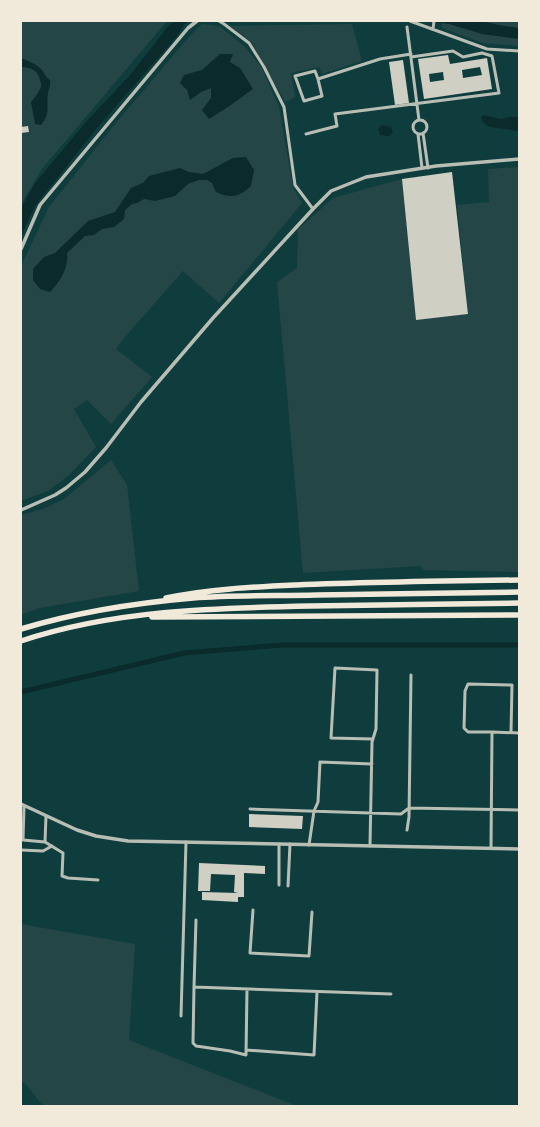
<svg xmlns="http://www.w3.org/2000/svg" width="540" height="1127" font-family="Poppins,sans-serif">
	<rect width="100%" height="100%" fill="#0f3d3e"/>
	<!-- green -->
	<path fill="#244646" d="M21,21H167L41,170L21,205Z
		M442,21H519V46L483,43L442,28Z
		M202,24L219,26L245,47L262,68L279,107L293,187L302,203L219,303L183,271L124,338L116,349L152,377L111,424L87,400L74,409L96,447L68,476L48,491L21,501V266L49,207L115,124L189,37Z
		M352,24L362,61L322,74L319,67L291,73L295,97L285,102L252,43L231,26Z
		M519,167V572L424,570L420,566L303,573L277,282L297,268L298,233L297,230L333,198L402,179L416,319L468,314L457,205L489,202L488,169Z
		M111,460L127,485L139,591L40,608L21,615V515L43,509L64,499Z
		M21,924L135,944L129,1040L297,1106H43L26,1084L21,1081Z"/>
	<!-- water -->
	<path fill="#0a2a2b" d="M175,21H188L184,25L179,34L97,128L46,192L35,206L21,236V208L35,183L86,122L130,75L169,25Z
		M427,21H481L499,25L519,28V39L482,34L449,24Z
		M220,54H233L230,62L240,68L253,89L228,107L209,119L202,110L211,98V88L201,92L190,100L187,90L180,83L184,75L202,70Z
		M21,58C28,61 37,64 42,70C45,74 45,77 50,80C51,85 49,88 48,93C46,106 51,113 41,125L35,124L31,102C34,98 38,94 40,89C42,86 41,83 40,80C38,70 30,67 21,67Z
		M484,115L501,119L509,117H519V129L516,131C505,127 483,131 481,117Z
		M382,125L391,127L393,132L390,136L380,135L378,129Z
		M246,157L254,170L251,186C239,197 231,199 216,192L212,183L207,180H199L188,184L175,196L155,201L144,199L137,203L132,204L125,210L124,219L114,227L102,229L94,235L85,236L67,253C69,267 60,282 50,292L40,289L33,280V269L44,257L55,253L88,221L115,212L131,188L143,183L149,176L180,168L189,172L203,174L233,158Z"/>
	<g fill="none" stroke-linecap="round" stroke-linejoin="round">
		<!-- canal -->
		<path stroke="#0a2a2b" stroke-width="5" d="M21,692L184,653L283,645H519"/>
	</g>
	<!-- building -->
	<path fill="#cfcfc3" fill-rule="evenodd" d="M448,55L450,64L487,58L492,89L424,99L418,59ZM480,67L482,75L463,78L462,70ZM443,72L444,80L430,82L429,74Z
		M403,60L409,103L395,105L389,62Z
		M28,126L29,132L21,133V127Z
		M452,172L468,314L416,320L402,179Z
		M249,814L303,816L302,829L249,827Z
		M199,863L265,866V874L244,873V897H238V902L202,900V892L238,893L234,892L235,875L211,874L210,891H198Z"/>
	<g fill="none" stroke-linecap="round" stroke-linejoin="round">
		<!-- minor -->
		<path stroke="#b8beb3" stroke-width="3" d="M219,21L224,24L249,43L264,67L284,107L295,185L313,209
			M410,21L487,49L519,51
			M407,27L419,120
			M433,29L434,21
			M318,79L315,71L295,76L304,101L322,96L318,79L380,59L411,54
			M413 127a7 7 0 1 1 14 0a7 7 0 1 1-14 0Z
			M423,133L428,168
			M306,134L337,126L335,114L499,93L492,56L482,53L463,57L453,51L411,57
			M418,134L422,168
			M492,732L519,733
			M24,806L23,840L45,842L46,816
			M250,809L401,814L409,808L519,810
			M407,830L409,817L411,675
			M45,842L63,853L62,876L68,878L98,880
			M309,845L314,811L318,802L320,762L372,764
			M370,846L372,742L376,729L377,670L335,668L331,738L373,739
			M491,848L492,732H468L464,728L465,691L468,684L512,685L511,732
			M21,850L43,851L52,846
			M279,885V844
			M288,886L290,844
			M253,910L250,953L309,956L312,912
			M196,920L194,987L391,994
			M194,987L193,1043L196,1046L230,1051L246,1055L247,989
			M181,1016L186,842
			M246,1050L314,1055L317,992"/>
		<!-- tertiary -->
		<path stroke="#b8beb3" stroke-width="3.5" d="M21,249L40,205L188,28L197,21
			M21,510L55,495L66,488L85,472L106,448L141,402L213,318L313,209L331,191L366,177L436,166L519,159
			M21,804L77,830L96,836L128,841L519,849"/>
		<!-- motorway -->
		<path stroke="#f1e9da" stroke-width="5.5" d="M166,598C209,589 253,587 296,585C371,582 445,581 519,580
			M152,617L519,615
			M21,629C77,612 135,603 193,598C234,595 276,596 317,595C384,594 452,593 519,592
			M21,641C114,610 213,608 311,606C380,605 450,604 519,603"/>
	</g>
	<!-- border -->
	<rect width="540" height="1127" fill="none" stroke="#f1e9da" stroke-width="44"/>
</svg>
